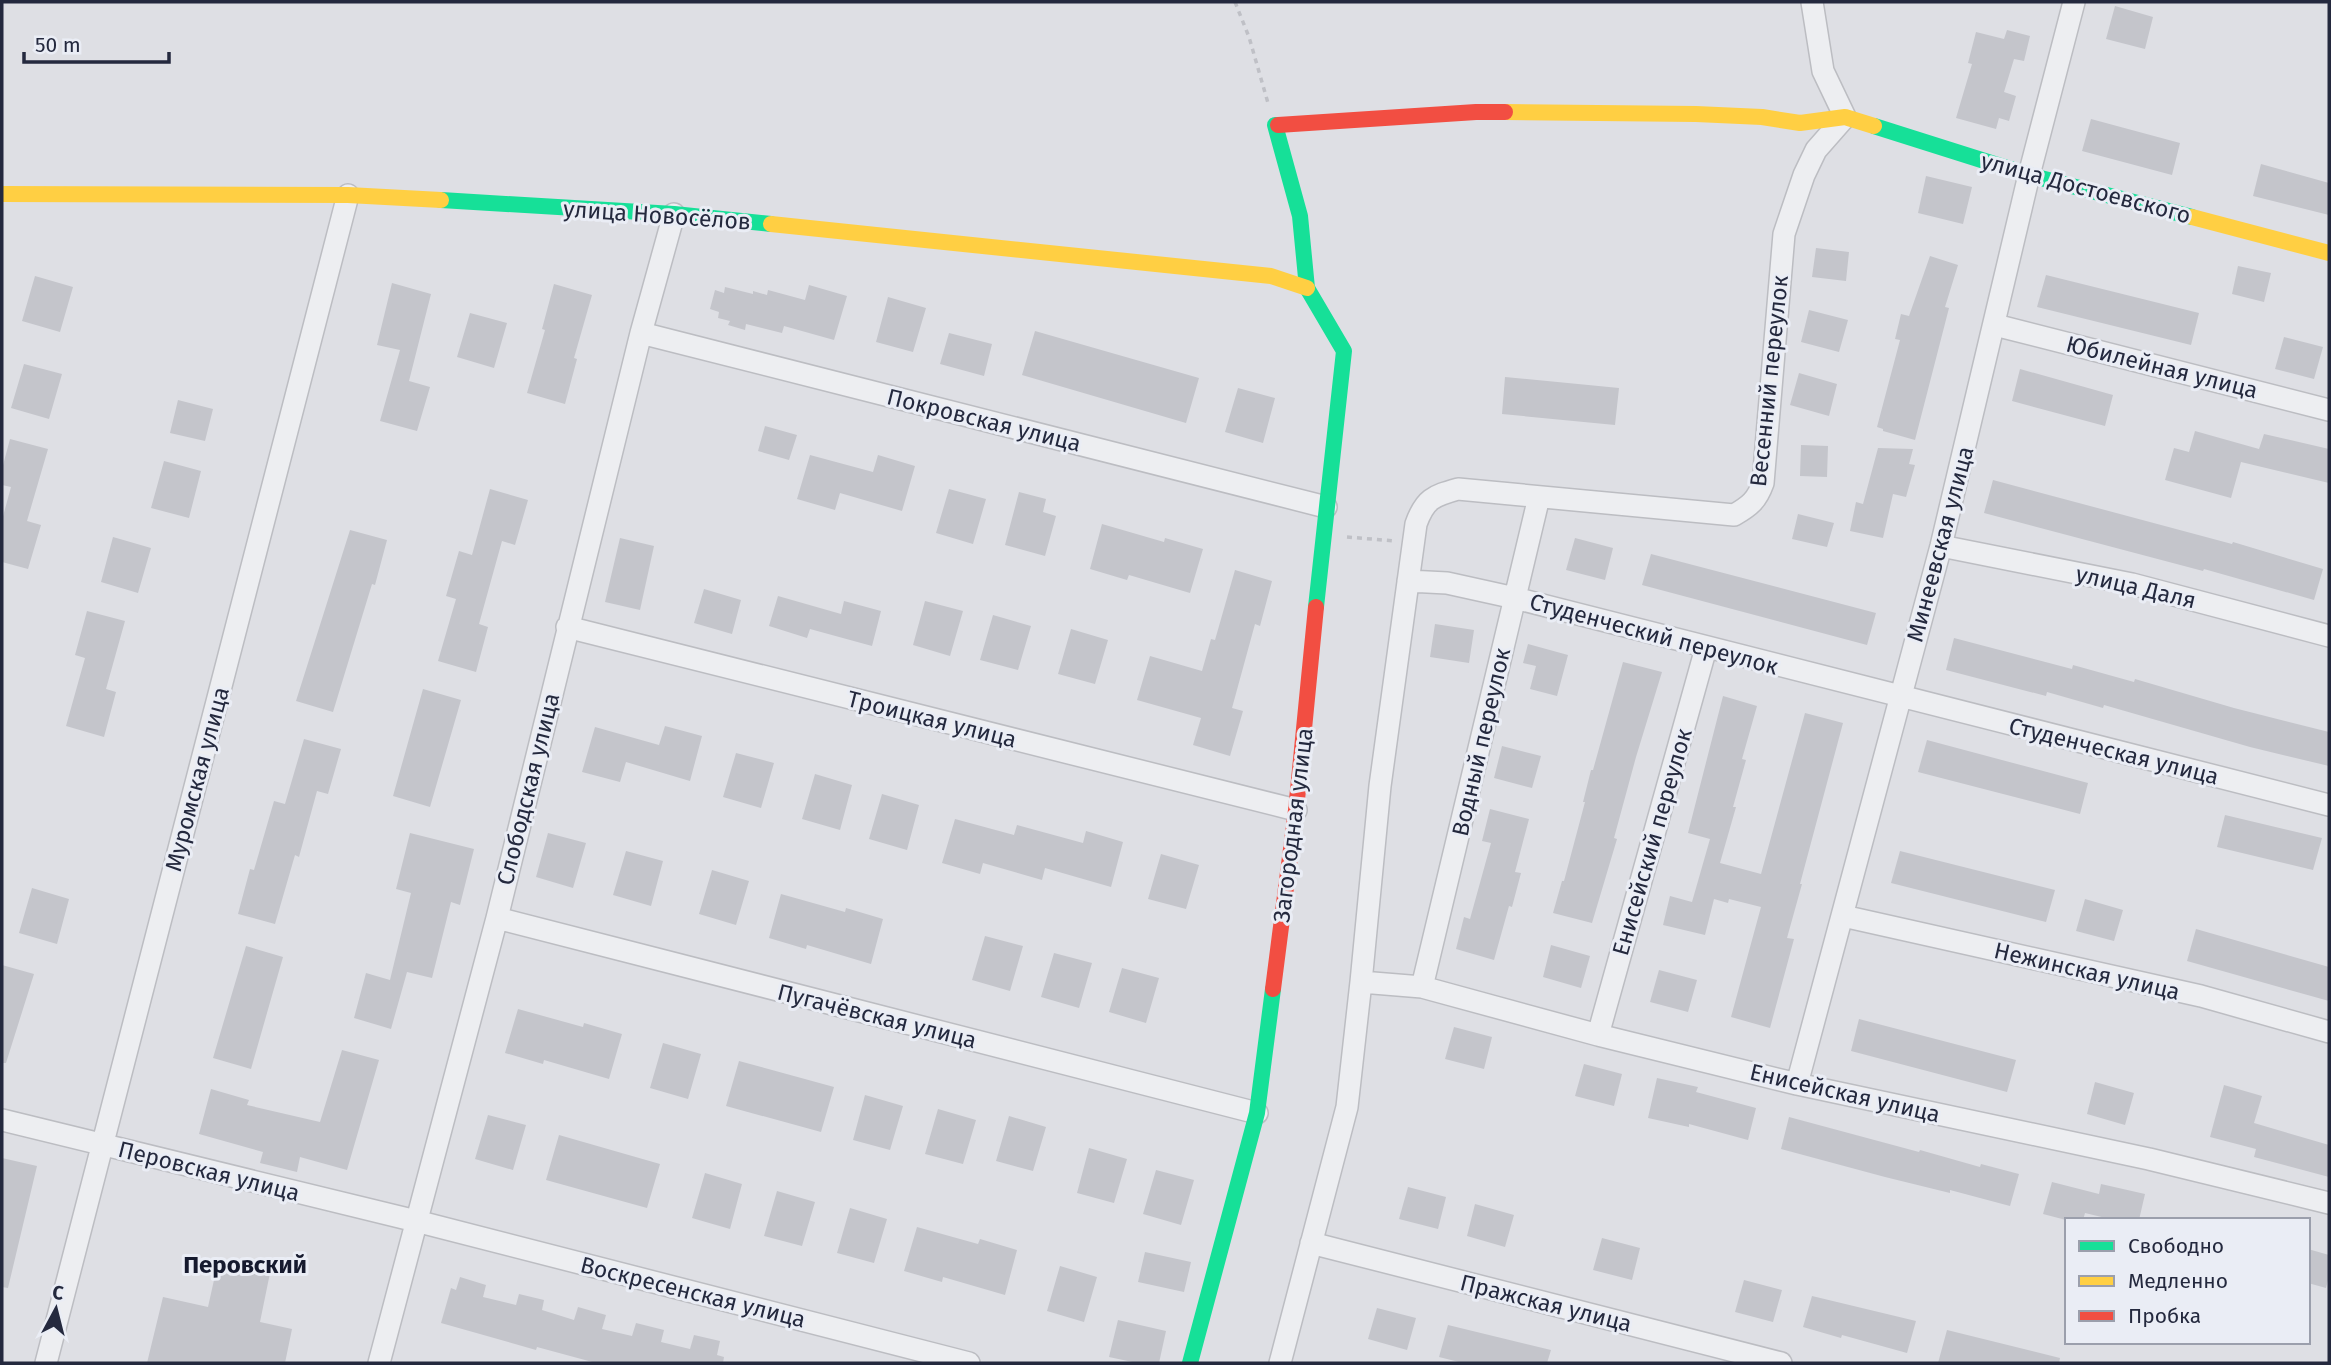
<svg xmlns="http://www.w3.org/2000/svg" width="2331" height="1365" font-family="'Fira Sans',sans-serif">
	<rect width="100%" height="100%" fill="#dedfe4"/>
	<!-- building -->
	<path fill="#c4c5cb" d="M2115,6L2153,17L2145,49L2106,39Z
		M2007,30L2030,36L2024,61L2014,59L2004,92L2016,96L2009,121L1999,118L1996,129L1956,118L1972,64L1968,63L1976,32L2004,39Z
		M2091,119L2180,143L2172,175L2082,151Z
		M2261,164L2329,183V215L2253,196Z
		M1926,176L1972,187L1963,224L1918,213Z
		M1816,248L1849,252L1846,281L1812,277Z
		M1930,256L1958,265L1945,307L1949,308L1915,440L1883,431V429L1877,427L1900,340L1895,339L1901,314L1909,316Z
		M2238,266L2271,273L2264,302L2232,294Z
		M2046,275L2199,313L2191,345L2037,307Z
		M35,276L73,287L60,332L22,321Z
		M392,283L431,294L409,381L430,387L417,431L380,421L400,350L377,345Z
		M554,284L592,295L574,358L577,359L565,404L527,393L545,330L542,329Z
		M809,285L847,296L834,340L784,326L782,333L746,324L745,330L728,325L730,321L718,318L719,312L710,309L715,290L724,293L725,287L753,294V291L767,295L768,290L805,300Z
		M888,297L926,308L913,352L876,342Z
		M1809,310L1848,320L1839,352L1801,342Z
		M470,313L507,323L494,368L457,357Z
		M1035,331L1199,378L1186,423L1022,375Z
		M949,333L992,344L984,376L940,364Z
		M2284,337L2323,347L2314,379L2275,369Z
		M24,364L62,374L49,419L11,408Z
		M2020,369L2113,395L2105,426L2012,401Z
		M1799,373L1837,384L1829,416L1790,405Z
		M1505,377L1619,388L1615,425L1502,414Z
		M1238,388L1275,398L1263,443L1225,432Z
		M178,400L213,409L205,441L170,433Z
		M765,426L797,435L789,460L758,451Z
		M2195,431L2259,449L2264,434L2329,449V483L2241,462L2231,498L2165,480L2174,448L2189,452Z
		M10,439L48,449L27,521L41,525L28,569L2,562V520L11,487L2,485V469Z
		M1801,445L1828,446L1827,477L1800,476Z
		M1878,448L1913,449L1909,464L1915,465L1906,497L1893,494L1883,538L1850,531L1856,502L1863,504Z
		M810,455L873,472L878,455L915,466L902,511L840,493L835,510L797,499Z
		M164,461L201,471L189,518L151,508Z
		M1993,480L2232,544L2233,542L2323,569L2314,600L2204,569L2203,571L1984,513Z
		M490,489L528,500L515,545L502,541L479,624L488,627L476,672L438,661L456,599L446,596L459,551L472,555Z
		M949,489L986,499L973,544L936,533Z
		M1019,492L1046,499L1043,512L1056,516L1045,556L1005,545Z
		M1798,514L1834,523L1827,547L1792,539Z
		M1102,524L1164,542L1165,538L1203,549L1190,593L1129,575L1127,580L1090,569Z
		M350,530L387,540L375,585L372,584L333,712L296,701Z
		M113,537L151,548L138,593L101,582Z
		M620,538L654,546L640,610L605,602Z
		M1575,538L1613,548L1605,580L1566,570Z
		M1651,554L1876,613L1867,645L1642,585Z
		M1235,570L1272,581L1260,626L1255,624L1232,708L1243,711L1230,756L1193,745L1201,718L1137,700L1150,656L1202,671L1211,639L1215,640Z
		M704,589L741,600L732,634L694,623Z
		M778,596L841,614L844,601L881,611L872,646L810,629L807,638L769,626Z
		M925,601L963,611L950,656L913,645Z
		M87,611L125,621L106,689L116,692L104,737L66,726L85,658L75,655Z
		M993,615L1031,626L1018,670L980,660Z
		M1435,624L1474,630L1469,663L1430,657Z
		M1071,629L1108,640L1095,684L1058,674Z
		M1954,638L2072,669L2073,665L2134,682L2135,679L2234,708L2329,732V766L2250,747L2104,705L2103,708L2047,692L2046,696L1946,670Z
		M1528,644L1568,655L1557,696L1530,689L1536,666L1523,663Z
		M1623,662L1662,672L1636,757L1614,838L1617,839L1592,923L1553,913L1562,881H1564L1585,802H1583L1591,770H1593Z
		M423,689L461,700L430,807L393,796Z
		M1723,696L1757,706L1742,759L1746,760L1733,807H1736L1720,863L1761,874L1805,713L1843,723L1800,884H1802L1787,938L1794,939L1770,1028L1731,1017L1761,907L1729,899L1728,903L1714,899L1705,935L1663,925L1670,896L1692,902L1710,839L1688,833Z
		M665,726L702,736L690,781L626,762L620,782L582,772L595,727L659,745Z
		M304,739L341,749L328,794L317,791L299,857L295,855L275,924L238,914L250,869L254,870L274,801L285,804Z
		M1927,740L2088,783L2080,814L1918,772Z
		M1502,746L1541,756L1532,788L1494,778Z
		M736,753L774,763L761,808L723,797Z
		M815,774L852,785L840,830L802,819Z
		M882,794L919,805L907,850L869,839Z
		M1490,809L1529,819L1515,872L1521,873L1512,907L1509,906L1494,960L1456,949L1464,917L1470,919L1491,843L1482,841Z
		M2225,815L2322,838L2313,870L2217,847Z
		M955,819L1014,835L1017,825L1083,843L1086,831L1123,842L1111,887L1045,868L1042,880L983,863L980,874L942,863Z
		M410,833L474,849L460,905L451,902L432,978L407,972L391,1029L354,1018L366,973L390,980L411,893L396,889Z
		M548,833L586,843L573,888L536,877Z
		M626,851L663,861L651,906L613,895Z
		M1900,851L2055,890L2046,922L1891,883Z
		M1161,854L1199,865L1186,909L1148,899Z
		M712,870L749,881L736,925L699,914Z
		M32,888L69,899L57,944L19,933Z
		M781,894L845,912L846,908L883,919L871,964L807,945L806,949L769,938Z
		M2085,899L2123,910L2114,941L2076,931Z
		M2196,929L2329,967V1001L2187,961Z
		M985,936L1023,946L1010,991L972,980Z
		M1551,945L1590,956L1581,988L1543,977Z
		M246,946L283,957L251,1069L213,1058Z
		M1054,953L1092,963L1079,1008L1041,997Z
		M2,965L34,974L6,1063H2Z
		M1122,968L1159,978L1146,1023L1109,1012Z
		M1659,970L1697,980L1688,1012L1650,1002Z
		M518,1009L583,1027L584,1023L622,1034L609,1079L544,1060L543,1064L505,1053Z
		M1859,1019L2016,1060L2007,1092L1851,1051Z
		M1454,1027L1492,1037L1484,1069L1445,1059Z
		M663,1043L701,1054L688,1099L650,1088Z
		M342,1050L379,1060L347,1170L300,1157L297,1172L260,1163L263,1152L199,1134L211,1089L249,1100L247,1105L320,1122Z
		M739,1061L834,1087L821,1132L726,1106Z
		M1584,1064L1622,1074L1614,1106L1575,1096Z
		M1657,1078L1698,1087L1696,1092L1756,1108L1748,1140L1689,1124V1127L1648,1118Z
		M2095,1082L2134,1093L2125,1125L2087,1114Z
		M2224,1085L2262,1096L2254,1123L2329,1145V1177L2254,1157L2256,1149L2210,1137Z
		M865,1095L903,1106L890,1150L853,1140Z
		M938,1109L976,1120L963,1164L925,1154Z
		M488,1115L526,1125L513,1170L475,1159Z
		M1009,1116L1046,1127L1033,1171L996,1161Z
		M1789,1117L1919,1152L1920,1150L1980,1167L1981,1164L2019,1174L2010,1206L1950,1190V1193L1885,1177L1781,1149Z
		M559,1135L660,1164L647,1208L546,1180Z
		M1089,1148L1127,1159L1114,1203L1077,1193Z
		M2,1158L37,1166L8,1288L2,1287Z
		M1156,1170L1194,1180L1181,1225L1143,1214Z
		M705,1173L742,1184L730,1229L692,1218Z
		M2052,1182L2099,1194L2101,1184L2145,1194L2139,1220H2114L2085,1213L2083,1220H2066L2043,1214Z
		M1408,1187L1446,1197L1438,1229L1399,1219Z
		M777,1191L815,1202L802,1246L764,1236Z
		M1475,1204L1514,1215L1505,1247L1467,1236Z
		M850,1208L887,1219L874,1263L837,1253Z
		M917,1227L978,1244L980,1239L1017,1250L1005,1295L943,1277L942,1282L904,1271Z
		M1602,1238L1640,1248L1632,1280L1593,1270Z
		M2308,1249L2329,1255V1276L2326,1288L2308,1283Z
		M1145,1252L1191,1262L1184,1292L1138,1282Z
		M218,1262L270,1273L260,1322L292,1329L285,1363H147L163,1297L208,1307Z
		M1060,1266L1097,1277L1084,1322L1047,1311Z
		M460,1277L486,1285L483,1297L516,1305L519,1294L544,1300L542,1310L574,1320L578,1307L606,1315L602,1329L632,1336L636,1323L664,1330L661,1342L690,1349L694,1335L720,1341L717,1355L724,1357L723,1363H596L537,1347L536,1350L441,1323L451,1288L456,1290Z
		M1744,1280L1782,1290L1773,1322L1735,1312Z
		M1812,1296L1916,1321L1907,1353L1842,1335L1841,1338L1803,1327Z
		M1377,1308L1416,1318L1407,1350L1368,1339Z
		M1118,1320L1166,1331L1159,1363H1137L1109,1357Z
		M1448,1325L1551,1350L1547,1363H1463L1439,1357Z
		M1947,1330L2060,1358L2059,1363H1938Z"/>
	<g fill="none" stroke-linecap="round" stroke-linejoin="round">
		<defs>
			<path id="street" d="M1995,325L2329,410
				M641,333L1326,507
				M1941,546L2132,584L2329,636
				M1408,581L1447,583L1515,598L2329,805
				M567,627L1296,810
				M1843,916L2201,996L2329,1032
				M497,918L1257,1113
				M1361,982L1422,987L1598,1035L1797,1084L2149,1159L2329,1203
				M1422,987L1539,497
				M1598,1035L1706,648
				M1797,1084L1941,546L2029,175L2074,2
				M2,1120L416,1221L969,1363
				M1311,1243L1781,1363
				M46,1363L348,195
				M379,1363L497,918L641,333L674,214
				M1280,1363L1347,1107L1361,982L1380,786L1416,524C1425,499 1433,496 1458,489L1734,515C1750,506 1757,500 1763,483L1784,234L1804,175L1816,150L1845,117L1823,71L1812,2"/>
		</defs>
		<!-- street casing -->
		<use href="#street" stroke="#bcbdc2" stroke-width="24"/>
		<!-- path -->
		<path stroke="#bfc0c6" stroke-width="3.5" stroke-dasharray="5 5" stroke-linecap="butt" d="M1235,2L1249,37L1268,103
			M1347,537L1395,541"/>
		<!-- street -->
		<use href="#street" stroke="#edeef1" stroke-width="21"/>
		<!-- fast -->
		<path stroke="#16e098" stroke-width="16" d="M1278,125H1275L1300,216L1307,288L1344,351L1316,607
			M1874,126L2029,175L2192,217
			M441,200L674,214L771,224
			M1190,1363L1257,1113L1273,989"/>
		<!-- slow -->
		<path stroke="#ffcf43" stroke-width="16" d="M1505,112L1696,114L1762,117L1800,123L1845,117L1874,126
			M2,194L348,195L441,200
			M2192,217L2329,253
			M771,224L1271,276L1307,288"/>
		<!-- jam -->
		<path stroke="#f24e42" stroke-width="16" d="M1278,125L1476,112H1505
			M1273,989L1296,810L1316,607"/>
	</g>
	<g text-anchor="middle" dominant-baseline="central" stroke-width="6" stroke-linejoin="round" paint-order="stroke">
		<!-- street labels -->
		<g font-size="23" fill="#24293e" stroke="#eaedf5">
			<text transform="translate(2086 188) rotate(15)">улица Достоевского</text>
			<text transform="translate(657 215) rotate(4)">улица Новосёлов</text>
			<text transform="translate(2162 367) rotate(14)">Юбилейная улица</text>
			<text transform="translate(1769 381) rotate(-84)">Весенний переулок</text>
			<text transform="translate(984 420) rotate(14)">Покровская улица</text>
			<text transform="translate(1940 544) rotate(-75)">Минеевская улица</text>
			<text transform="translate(2136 587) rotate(13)">улица Даля</text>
			<text transform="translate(1654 634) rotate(15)">Студенческий переулок</text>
			<text transform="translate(932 719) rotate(14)">Троицкая улица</text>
			<text transform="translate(1481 742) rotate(-77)">Водный переулок</text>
			<text transform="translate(2114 751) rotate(14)">Студенческая улица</text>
			<text transform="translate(197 779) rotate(-75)">Муромская улица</text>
			<text transform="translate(528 789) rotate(-76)">Слободская улица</text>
			<text transform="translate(1293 825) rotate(-83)">Загородная улица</text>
			<text transform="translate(1652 842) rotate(-74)">Енисейский переулок</text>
			<text transform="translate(2087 971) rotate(13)">Нежинская улица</text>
			<text transform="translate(877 1016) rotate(14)">Пугачёвская улица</text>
			<text transform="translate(1845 1093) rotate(13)">Енисейская улица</text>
			<text transform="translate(209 1171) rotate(14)">Перовская улица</text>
			<text transform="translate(693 1292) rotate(14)">Воскресенская улица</text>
			<text transform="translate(1546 1303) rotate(14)">Пражская улица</text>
		</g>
		<!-- neighbourhood labels -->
		<g font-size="24" font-weight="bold" fill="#161a2e" stroke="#eaedf5">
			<text x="245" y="1265">Перовский</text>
		</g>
	</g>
	<!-- border -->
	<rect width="2331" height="1365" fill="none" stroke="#24293e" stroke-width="7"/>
	<!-- legend -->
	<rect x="2065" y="1218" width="245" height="126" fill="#eaedf5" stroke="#9b9fac" stroke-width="2"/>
	<rect x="2079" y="1241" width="35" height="10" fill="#16e098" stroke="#9b9fac" stroke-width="2"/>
	<text x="2128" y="1253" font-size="21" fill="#24293e">Свободно</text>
	<rect x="2079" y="1276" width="35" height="10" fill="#ffcf43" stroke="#9b9fac" stroke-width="2"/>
	<text x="2128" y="1288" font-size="21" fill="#24293e">Медленно</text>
	<rect x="2079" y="1311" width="35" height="10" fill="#f24e42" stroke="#9b9fac" stroke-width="2"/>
	<text x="2128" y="1323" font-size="21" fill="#24293e">Пробка</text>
	<!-- north arrow -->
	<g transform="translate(56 1309) rotate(7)" stroke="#eaedf5" stroke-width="5" paint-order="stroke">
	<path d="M0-5L12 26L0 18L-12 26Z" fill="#24293e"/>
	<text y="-10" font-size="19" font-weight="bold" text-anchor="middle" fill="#24293e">С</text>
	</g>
	<!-- scale -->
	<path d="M24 52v10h145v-10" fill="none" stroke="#24293e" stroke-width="3.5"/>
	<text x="35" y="52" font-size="21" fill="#24293e" stroke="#eaedf5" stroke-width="5" paint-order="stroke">50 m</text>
</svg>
